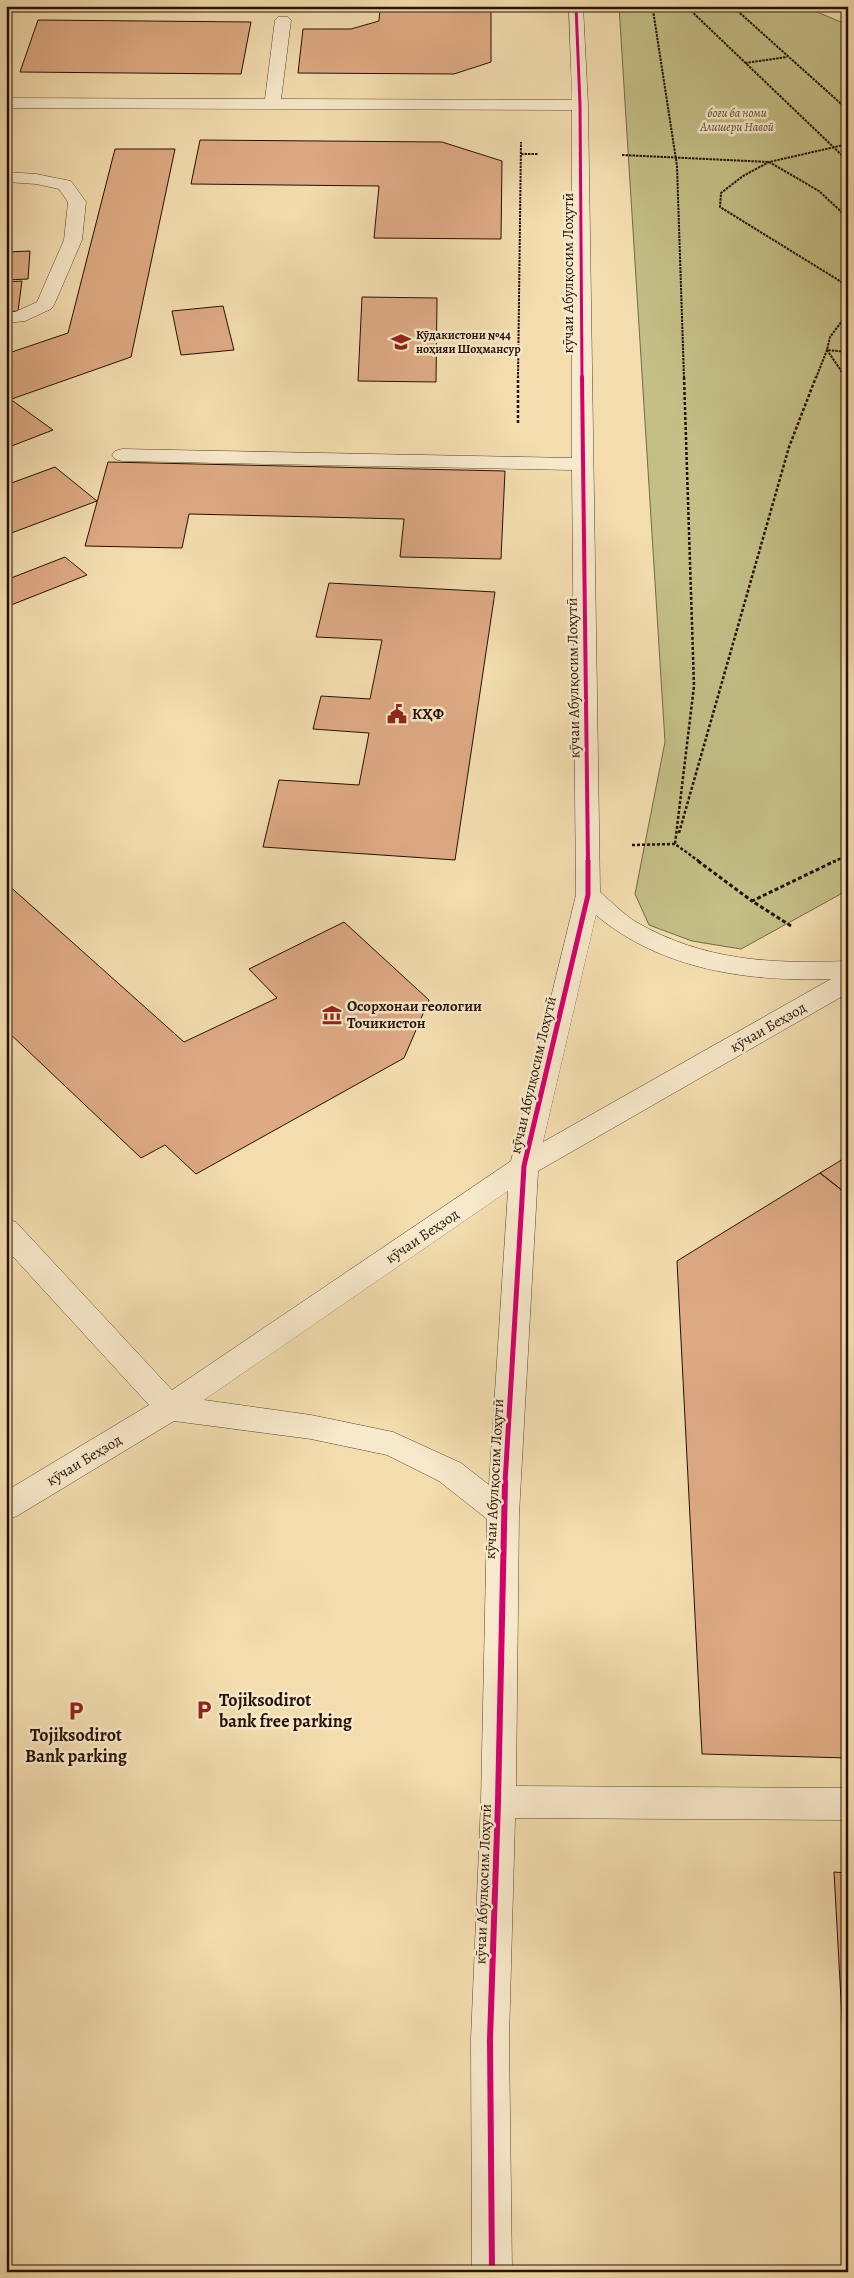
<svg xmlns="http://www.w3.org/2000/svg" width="854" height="2278" font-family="Alegreya,serif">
	<rect width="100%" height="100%" fill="#f3ddaf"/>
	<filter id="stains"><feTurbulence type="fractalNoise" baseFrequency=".004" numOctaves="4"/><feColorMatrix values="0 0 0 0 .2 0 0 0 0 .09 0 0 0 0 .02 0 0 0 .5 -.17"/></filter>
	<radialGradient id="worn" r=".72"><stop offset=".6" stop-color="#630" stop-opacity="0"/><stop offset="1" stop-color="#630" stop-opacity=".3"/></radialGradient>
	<!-- green -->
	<path fill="#c3bf86" stroke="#756844" d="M619,6H803L848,25V890L741,949L692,941L649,925L635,894L665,742Z"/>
	<!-- building -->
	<path fill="#deaa84" stroke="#271001" d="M380,6H491V62L454,74L298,73L303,29H351L379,21Z
		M38,20L251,22L241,74L20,72Z
		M200,140L442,142L502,161L501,239L374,238L379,186L191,184Z
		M115,149H175L131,357L6,401V354L68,333Z
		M30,251L28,279L6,280V252Z
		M22,281L18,311L6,312V282Z
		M362,297L437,298L436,382L358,381Z
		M223,306L234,350L181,355L172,311Z
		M6,396L53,430L9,447L6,445Z
		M108,462L505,471L501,559L400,557L404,519L189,514L182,548L85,546Z
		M55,467L97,501L6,535V485Z
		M65,557L87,575L6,607V580Z
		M329,583L495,592L455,860L263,847L279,780L359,785L369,733L313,729L321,696L370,699L382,640L316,637Z
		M6,883L184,1042L277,998L249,969L344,922L429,1000L404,1058L196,1174L165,1145L141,1158L6,1030Z
		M848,1156V1195L820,1173Z
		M820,1173L848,1195V1758L702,1754L677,1261Z
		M834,1872L848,1873V2127Z"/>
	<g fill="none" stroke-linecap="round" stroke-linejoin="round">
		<defs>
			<path id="minor" d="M569,6H583L588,105L600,892C612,902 623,914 636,922C704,961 771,964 848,961V993L538,1171L519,1514L516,1786L848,1788V1820L515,1818L509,2039L512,2272H472L471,2039L481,1802L487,1519L439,1481L387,1455L311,1439L174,1421L17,1516L6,1520V1491L149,1405L6,1249V1219L16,1222L172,1390L511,1161L576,895L572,470L122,461L115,459L112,455L115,451L122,449L572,458V110L6,108V98L265,99L275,20L278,17H288L291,20L281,99L572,100ZM596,915C661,970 749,982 831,979L543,1142ZM508,1191L489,1485L461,1463L393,1432L311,1415L204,1400Z
				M6,172L36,174L71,181L86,202L82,240L54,305L51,309L25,321L6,323V312H15L37,302L64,240L68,202L59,189L36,184L6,182Z"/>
		</defs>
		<!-- minor casing -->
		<use href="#minor" stroke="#5a432c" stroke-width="1"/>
		<!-- path-far2 -->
		<path stroke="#271001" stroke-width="2" stroke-dasharray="2.5 1" stroke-linecap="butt" d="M686,6L848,161
			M732,6L848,110
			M745,63L787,57
			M848,144L769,162L743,176L721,193L720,207L848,286
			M521,154H538
			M622,155L769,162L819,191L848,218
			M518,378L521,142
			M684,378L677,166L653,10L686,6
			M816,378L827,350L848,352
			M846,378L827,350L830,337L848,313"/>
		<!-- path-far1 -->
		<path stroke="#271001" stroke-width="2.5" stroke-dasharray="3 2" stroke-linecap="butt" d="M684,377L694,686L675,844L700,862
			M845,377L848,381
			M518,423V377
			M679,833L789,447L816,377
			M632,845L675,844
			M833,862L846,856L848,850"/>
		<!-- path -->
		<path stroke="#271001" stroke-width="3" stroke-dasharray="4 2.5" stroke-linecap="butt" d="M698,861L752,901
			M791,926L752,901L835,861"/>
		<!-- minor -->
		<use href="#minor" fill="#f7e9cb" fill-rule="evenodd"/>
		<defs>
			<path id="cycleway-far3" d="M576,6L580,105L582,378"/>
			<path id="cycleway-far2" d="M582,377L588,862"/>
			<path id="cycleway-far1" d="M505,1483L524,1166L588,895V861"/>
			<path id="cycleway" d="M492,2272L490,2039L498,1802L505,1482"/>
		</defs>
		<!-- cycleway-far3 casing -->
		<use href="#cycleway-far3" stroke="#f7e9cb" stroke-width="5"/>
		<!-- cycleway-far2 casing -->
		<use href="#cycleway-far2" stroke="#f7e9cb" stroke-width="6"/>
		<!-- cycleway-far1 casing -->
		<use href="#cycleway-far1" stroke="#f7e9cb" stroke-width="8"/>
		<!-- cycleway casing -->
		<use href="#cycleway" stroke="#f7e9cb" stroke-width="9"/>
		<!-- cycleway-far3 -->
		<use href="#cycleway-far3" stroke="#d6006c" stroke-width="3"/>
		<!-- cycleway-far2 -->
		<use href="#cycleway-far2" stroke="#d6006c" stroke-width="4"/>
		<!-- cycleway-far1 -->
		<use href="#cycleway-far1" stroke="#d6006c" stroke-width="5"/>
		<!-- cycleway -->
		<use href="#cycleway" stroke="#d6006c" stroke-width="6"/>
	</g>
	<!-- icons -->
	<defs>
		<symbol id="school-bare" viewBox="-9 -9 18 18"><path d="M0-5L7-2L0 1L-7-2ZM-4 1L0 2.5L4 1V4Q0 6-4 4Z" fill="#8f2418" stroke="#f7e9cb" stroke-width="2.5" paint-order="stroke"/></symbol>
		<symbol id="civic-bare" viewBox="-9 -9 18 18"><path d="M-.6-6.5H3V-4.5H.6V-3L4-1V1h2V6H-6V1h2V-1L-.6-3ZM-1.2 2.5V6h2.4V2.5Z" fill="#8f2418" stroke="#f7e9cb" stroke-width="2.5" paint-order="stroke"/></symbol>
		<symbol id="museum-bare" viewBox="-9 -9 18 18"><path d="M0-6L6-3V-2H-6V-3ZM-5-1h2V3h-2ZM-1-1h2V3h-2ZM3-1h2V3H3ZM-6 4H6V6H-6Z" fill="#8f2418" stroke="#f7e9cb" stroke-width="2.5" paint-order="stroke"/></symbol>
		<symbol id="parking-bare" viewBox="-9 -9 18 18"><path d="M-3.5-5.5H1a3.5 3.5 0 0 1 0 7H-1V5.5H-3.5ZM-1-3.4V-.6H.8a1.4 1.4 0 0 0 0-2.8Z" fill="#8f2418" stroke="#f7e9cb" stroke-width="2.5" paint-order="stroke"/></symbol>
	</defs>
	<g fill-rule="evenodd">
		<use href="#school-bare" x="387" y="328" width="28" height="28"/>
		<use href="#civic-bare" x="383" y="700" width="28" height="28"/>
		<use href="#museum-bare" x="318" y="1001" width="28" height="28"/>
		<use href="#parking-bare" x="190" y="1696" width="28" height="28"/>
		<use href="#parking-bare" x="62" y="1697" width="28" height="28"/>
	</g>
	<g text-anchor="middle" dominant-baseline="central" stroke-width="5" stroke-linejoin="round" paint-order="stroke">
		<!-- far-park labels -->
		<g font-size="12" font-style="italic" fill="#5e4d30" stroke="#f7e9cb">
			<text x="737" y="113">боғи ба номи<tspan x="737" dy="14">Алишери Навоӣ</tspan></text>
		</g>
		<!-- far-poi labels -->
		<g font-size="12" font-weight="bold" fill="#271001" stroke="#f7e9cb" text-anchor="start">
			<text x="416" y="335">Кӯдакистони №44<tspan x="416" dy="14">ноҳияи Шоҳмансур</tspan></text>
		</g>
		<!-- street labels -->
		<g font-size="15" fill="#271001" stroke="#f7e9cb">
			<text transform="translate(568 273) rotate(-90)">кӯчаи Абулқосим Лоҳутӣ</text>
			<text transform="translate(573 678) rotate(-91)">кӯчаи Абулқосим Лоҳутӣ</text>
			<text transform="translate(768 1027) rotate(-30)">кӯчаи Беҳзод</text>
			<text transform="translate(533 1075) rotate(-77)">кӯчаи Абулқосим Лоҳутӣ</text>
			<text transform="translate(422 1236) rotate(-34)">кӯчаи Беҳзод</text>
			<text transform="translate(84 1460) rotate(-31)">кӯчаи Беҳзод</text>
			<text transform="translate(494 1479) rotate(-87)">кӯчаи Абулқосим Лоҳутӣ</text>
			<text transform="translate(483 1884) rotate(-88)">кӯчаи Абулқосим Лоҳутӣ</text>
		</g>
		<!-- poi labels -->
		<g font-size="15" font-weight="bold" fill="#271001" stroke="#f7e9cb" text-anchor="start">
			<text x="412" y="714">КҲФ</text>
			<text x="347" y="1006">Осорхонаи геологии<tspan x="347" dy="17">Точикистон</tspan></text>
		</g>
		<!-- near-poi labels -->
		<g font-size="18" font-weight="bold" fill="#271001" stroke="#f7e9cb" text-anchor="start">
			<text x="219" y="1700">Tojiksodirot<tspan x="219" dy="21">bank free parking</tspan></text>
			<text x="76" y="1735" text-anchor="middle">Tojiksodirot<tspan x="76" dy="21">Bank parking</tspan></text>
		</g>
	</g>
	<!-- margin -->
	<rect width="854" height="2278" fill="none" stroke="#f3ddaf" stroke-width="25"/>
	<rect x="8" y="8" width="839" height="2263" fill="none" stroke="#271001" stroke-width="2.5"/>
	<rect x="12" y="12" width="829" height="2253" fill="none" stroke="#271001"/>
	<rect width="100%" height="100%" filter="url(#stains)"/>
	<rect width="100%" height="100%" fill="url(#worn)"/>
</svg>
